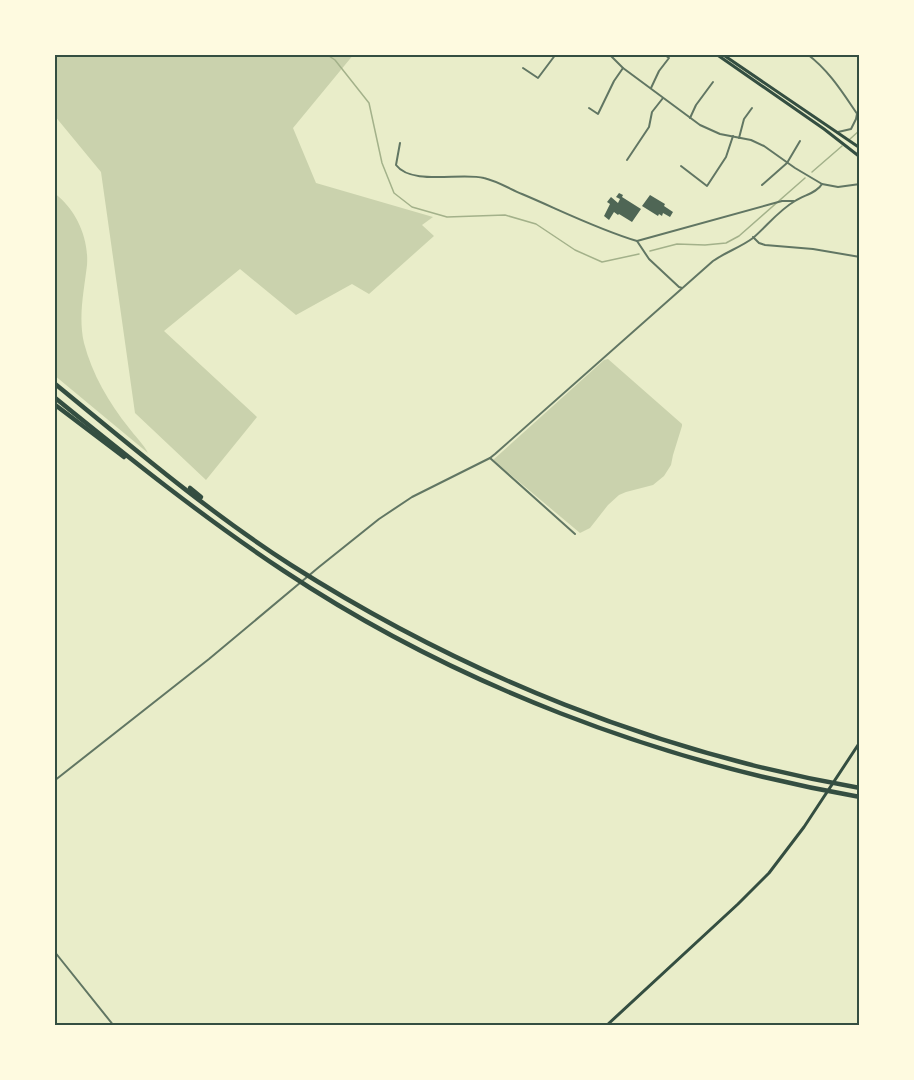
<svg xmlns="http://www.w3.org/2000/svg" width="914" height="1080" font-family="'PT Sans',sans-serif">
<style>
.green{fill:#cad2ad}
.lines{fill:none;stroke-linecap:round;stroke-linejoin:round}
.stream{stroke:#a3b18a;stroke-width:1.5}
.building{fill:#4f6655}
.minor{stroke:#617663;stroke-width:2}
.secondary{stroke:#344e41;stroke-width:3}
.motorway{stroke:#344e41;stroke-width:4.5}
.neatline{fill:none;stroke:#344e41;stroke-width:2}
</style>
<rect width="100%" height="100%" fill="#e9edc9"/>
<!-- green -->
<g class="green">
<polygon points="54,54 354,54 293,128 316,183 433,217 422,225 434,236 369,294 352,284 296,315 240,269 164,331 257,417 206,480 135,413 101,172 54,115"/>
<path d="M54,193C76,209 89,238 87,265C84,291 78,317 84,343C92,374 109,403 129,428C135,436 144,445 148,453L54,375V279C58,267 55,257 54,246C53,228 54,210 54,193Z"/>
<polygon points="608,359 682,424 682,426 673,455 671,465 664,476 653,485 626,492 619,495 608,505 590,528 580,533 493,460 604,360"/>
</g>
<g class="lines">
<!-- stream -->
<g class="stream">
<polyline points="326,54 335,60 369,103 382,163 394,193 412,207 447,217 505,215 536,224 575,250 602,262 639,254"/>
<polyline points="850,139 860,130"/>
<polyline points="812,172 842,146"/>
<polyline points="650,251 677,244 705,245 726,243 739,236 805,178"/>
</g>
</g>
<!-- building -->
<g class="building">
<polygon points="619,193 623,195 622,197 641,209 632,222 619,214 618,215 614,212 609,220 604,216 610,204 607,202 611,197 618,203 620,199 616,197"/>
<polygon points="650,195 665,204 664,206 673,212 670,217 663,213 662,216 659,214 658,216 642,206"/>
</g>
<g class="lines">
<!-- minor -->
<g class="minor">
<polyline points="609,54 623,68 700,125 720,134 751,140 764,146 795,168 822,184 838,187 860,184"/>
<path d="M807,54C830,71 844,95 860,118"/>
<polyline points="523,68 538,78 556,54"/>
<polyline points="651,88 659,71 669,58 665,55"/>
<polyline points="589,108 598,114 614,81 623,68"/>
<polyline points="690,118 696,105 713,82"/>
<polyline points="838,132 851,129 856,119 857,114"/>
<polyline points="739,138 744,119 752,108"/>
<path d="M400,143L396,165C412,186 461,172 484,178C497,181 510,189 522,194C560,210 597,229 637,241L649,259L679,287L682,288"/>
<polyline points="627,160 649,127 652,112 663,98"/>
<polyline points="681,166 707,186 726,157 733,136"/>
<polyline points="762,185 787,163 800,141"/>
<polyline points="753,237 759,243 765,245 813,249 860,257"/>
<polyline points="637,241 771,204 782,201 794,201"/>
<polyline points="490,458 575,534"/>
<path d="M54,781L209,659L319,567L379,519L412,497L490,458L495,454L713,261C726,252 741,247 753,238C767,226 779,210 795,201C804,195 817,193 822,184"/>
<polyline points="54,951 114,1026"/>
</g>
<!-- secondary -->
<g class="secondary">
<polyline points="716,54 824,129 860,157"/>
<polyline points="722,54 860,148"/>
<polyline points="606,1026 738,904 769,873 804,827 860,742"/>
</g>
<!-- motorway -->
<g class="motorway">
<path d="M54,383C131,446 207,511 291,565C464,675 658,753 860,788"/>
<path d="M54,397C129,458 204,518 284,571C454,684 659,762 860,797"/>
<polyline points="54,404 124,457"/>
<polyline points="190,488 201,497"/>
</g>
</g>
<!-- border -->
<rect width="914" height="1080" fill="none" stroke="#fefae0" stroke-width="111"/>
<rect x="56" y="56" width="802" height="968" class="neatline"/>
</svg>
